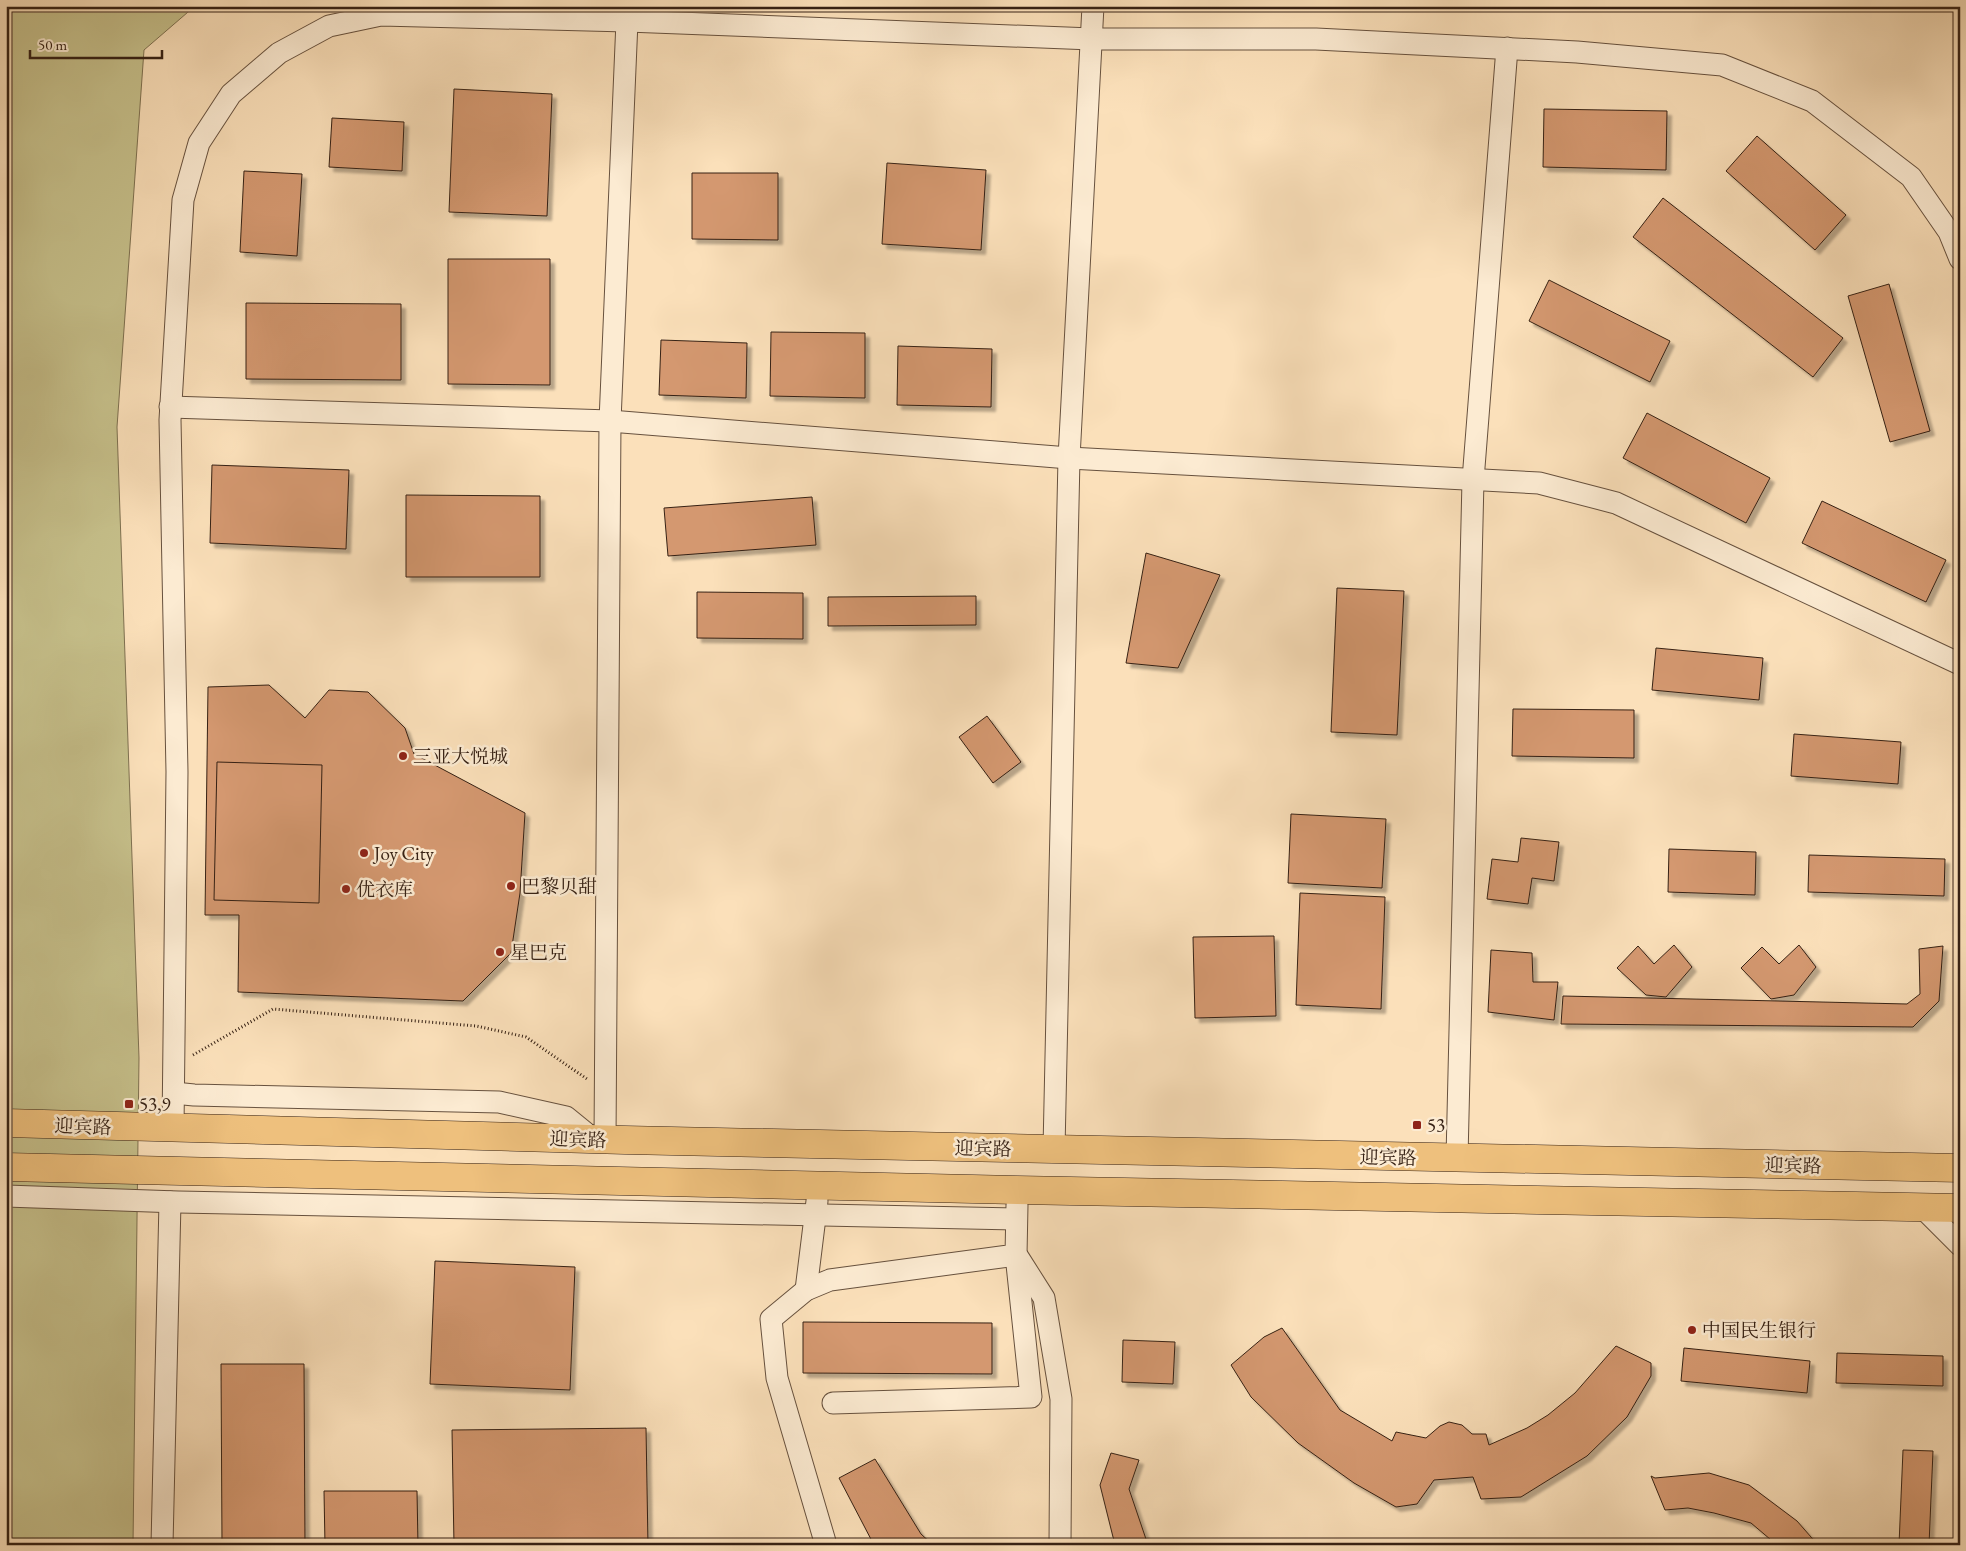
<svg xmlns="http://www.w3.org/2000/svg" width="1966" height="1551" font-family="'EB Garamond','Noto Serif SC',serif">
<style>
.green{fill:#c6c08b;stroke:#7e7050}
.building{fill:#d4986f;stroke:#362114;filter:url(#shadow)}
.lines{fill:none;stroke-linecap:round;stroke-linejoin:round}
.minor-casing{stroke:#67513e;stroke-width:23}
.highway-casing{stroke:#362114;stroke-width:29}
.path{stroke:#362114;stroke-width:3;stroke-dasharray:1 2.5;stroke-linecap:butt}
.minor{stroke:#fcebd2;stroke-width:21}
.highway{stroke:#eec07d;stroke-width:28}
.poi-dot{fill:#8f2418;stroke:#fcebd2;stroke-width:2}
.labels{text-anchor:middle;stroke-width:5;stroke-linejoin:round;paint-order:stroke}
.poi-label{font-size:19px;fill:#362114;stroke:#fcebd2;text-anchor:start}
.street-label{font-size:19px;fill:#362114;stroke:#fcebd2}
</style>
<defs>
<filter id="shadow"><feDropShadow dx="4.5" dy="4.5" stdDeviation="1" flood-color="#0004"/></filter>
</defs>
<rect width="100%" height="100%" fill="#fbe0ba"/>
<filter id="stains"><feTurbulence type="fractalNoise" baseFrequency=".004" numOctaves="4"/><feColorMatrix values="0 0 0 0 .2 0 0 0 0 .09 0 0 0 0 .02 0 0 0 .5 -.17"/></filter>
<radialGradient id="worn" r=".72"><stop offset=".6" stop-color="#630" stop-opacity="0"/><stop offset="1" stop-color="#630" stop-opacity=".3"/></radialGradient>
<!-- green -->
<polygon class="green" points="6,6 195,6 144,50 117,427 139,1058 133,1545 6,1545"/>
<!-- building -->
<g class="building">
<polygon points="454,89 552,94 547,216 449,212"/>
<polygon points="1544,109 1667,111 1666,170 1543,167"/>
<polygon points="332,118 404,122 402,171 329,167"/>
<polygon points="1757,136 1846,215 1815,250 1726,171"/>
<polygon points="887,163 986,170 981,250 882,244"/>
<polygon points="244,171 302,174 297,256 240,252"/>
<polygon points="692,173 778,173 778,240 692,239"/>
<polygon points="1663,198 1843,338 1813,377 1633,237"/>
<polygon points="448,259 550,259 550,385 448,384"/>
<polygon points="1549,280 1670,341 1650,382 1529,321"/>
<polygon points="1889,284 1930,431 1890,442 1848,296"/>
<polygon points="246,303 401,304 401,380 246,379"/>
<polygon points="771,332 865,333 865,398 770,396"/>
<polygon points="661,340 747,343 746,398 659,395"/>
<polygon points="898,346 992,349 991,407 897,405"/>
<polygon points="1647,413 1770,478 1746,523 1623,458"/>
<polygon points="212,465 349,470 346,549 210,543"/>
<polygon points="406,495 540,496 540,577 406,577"/>
<polygon points="812,497 816,545 668,556 664,508"/>
<polygon points="1822,501 1946,560 1926,602 1802,543"/>
<polygon points="1146,553 1220,575 1178,668 1126,663"/>
<polygon points="1337,588 1404,591 1397,735 1331,732"/>
<polygon points="697,592 803,593 803,639 697,638"/>
<polygon points="976,596 976,625 828,626 828,597"/>
<polygon points="1656,648 1763,658 1759,700 1652,690"/>
<polygon points="269,685 305,718 329,690 368,692 405,728 414,754 525,813 520,893 511,953 463,1001 238,992 239,915 205,915 208,687"/>
<polygon points="1513,709 1634,710 1634,758 1512,756"/>
<polygon points="987,716 1021,762 993,783 959,737"/>
<polygon points="1794,734 1901,742 1898,784 1791,776"/>
<polygon points="217,762 322,765 319,903 214,900"/>
<polygon points="1291,814 1386,819 1382,888 1288,883"/>
<polygon points="1521,838 1559,842 1554,881 1532,878 1528,904 1487,899 1492,859 1518,862"/>
<polygon points="1669,849 1756,852 1755,895 1668,892"/>
<polygon points="1809,855 1945,859 1944,896 1808,892"/>
<polygon points="1300,893 1385,897 1381,1009 1296,1005"/>
<polygon points="1274,936 1276,1016 1195,1018 1193,937"/>
<polygon points="1674,945 1692,967 1666,997 1646,995 1617,968 1638,946 1654,964"/>
<polygon points="1799,945 1816,967 1794,995 1771,999 1741,968 1762,947 1779,964"/>
<polygon points="1943,946 1939,1001 1913,1027 1561,1024 1563,996 1907,1004 1920,994 1919,949"/>
<polygon points="1491,950 1532,953 1533,982 1558,982 1554,1020 1488,1012"/>
<polygon points="435,1261 575,1267 570,1390 430,1384"/>
<polygon points="803,1322 992,1323 992,1374 803,1373"/>
<polygon points="1282,1328 1340,1410 1392,1441 1396,1432 1426,1438 1440,1426 1449,1422 1462,1425 1472,1434 1486,1434 1489,1445 1527,1428 1548,1415 1575,1393 1616,1346 1651,1363 1651,1376 1627,1417 1587,1456 1521,1497 1481,1499 1473,1477 1434,1480 1417,1504 1396,1507 1354,1483 1298,1443 1251,1397 1231,1365 1264,1337"/>
<polygon points="1123,1340 1175,1342 1173,1384 1122,1382"/>
<polygon points="1684,1348 1810,1361 1807,1393 1681,1381"/>
<polygon points="1837,1353 1943,1356 1943,1386 1836,1383"/>
<polygon points="221,1364 304,1364 305,1545 222,1545"/>
<polygon points="646,1428 648,1545 454,1545 452,1430"/>
<polygon points="1903,1450 1933,1451 1929,1545 1899,1545"/>
<polygon points="1111,1453 1139,1460 1129,1489 1148,1545 1116,1545 1113,1537 1100,1485"/>
<polygon points="875,1459 921,1534 933,1545 874,1545 839,1478"/>
<polygon points="1709,1473 1749,1485 1797,1521 1818,1545 1777,1545 1751,1523 1714,1513 1688,1508 1665,1510 1651,1476 1655,1478"/>
<polygon points="324,1491 417,1491 418,1545 325,1545"/>
</g>
<g class="lines">
<defs>
<g id="minor">
<polyline points="170,407 610,421 1069,458 1539,483 1616,503 1960,664"/>
<polyline points="174,1093 194,1095 499,1102 566,1117 593,1139"/>
<polyline points="173,1129 177,772 170,420 183,200 199,143 231,94 279,53 329,26 381,15 627,21 1092,39 1316,39 1577,52 1722,65 1812,101 1911,177 1949,232 1960,259"/>
<polyline points="605,1139 610,421 627,21"/>
<polyline points="1054,1149 1069,458 1093,6"/>
<polyline points="1457,1158 1473,480 1507,48"/>
<polyline points="6,1196 178,1202 1016,1219"/>
<polyline points="1922,1207 1960,1245"/>
<polyline points="1018,1257 1044,1298 1061,1399 1060,1545"/>
<polyline points="806,1290 817,1201"/>
<polyline points="833,1403 1031,1397 1016,1255"/>
<polyline points="162,1545 170,1202"/>
<polyline points="826,1545 777,1378 771,1319 806,1290 830,1280 1016,1255 1017,1205"/>
</g>
<g id="highway">
<polyline points="6,1123 625,1140 1960,1168"/>
<polyline points="6,1167 1017,1190 1960,1208"/>
</g>
</defs>
<!-- minor casing -->
<use href="#minor" class="minor-casing"/>
<!-- highway casing -->
<use href="#highway" class="highway-casing"/>
<!-- path -->
<polyline class="path" points="193,1055 273,1009 476,1026 526,1037 587,1079"/>
<!-- minor -->
<use href="#minor" class="minor"/>
<!-- highway -->
<use href="#highway" class="highway"/>
</g>
<!-- markers -->
<g class="poi-dot">
<circle cx="403" cy="756" r="5"/>
<circle cx="364" cy="853" r="5"/>
<circle cx="511" cy="886" r="5"/>
<circle cx="346" cy="889" r="5"/>
<circle cx="500" cy="952" r="5"/>
<rect x="124" y="1099" width="10" height="10" rx="2.5"/>
<rect x="1412" y="1120" width="10" height="10" rx="2.5"/>
<circle cx="1692" cy="1330" r="5"/>
</g>
<g class="labels">
<!-- poi labels -->
<g class="poi-label">
<text x="413" y="763">三亚大悦城</text>
<text x="374" y="860">Joy City</text>
<text x="521" y="893">巴黎贝甜</text>
<text x="356" y="896">优衣库</text>
<text x="510" y="959">星巴克</text>
<text x="139" y="1111">53,9</text>
<text x="1427" y="1132">53</text>
<text x="1702" y="1337">中国民生银行</text>
</g>
<!-- street labels -->
<g class="street-label">
<text transform="translate(83 1126) rotate(2)" y="7">迎宾路</text>
<text transform="translate(578 1139) rotate(2)" y="7">迎宾路</text>
<text transform="translate(983 1148) rotate(1)" y="7">迎宾路</text>
<text transform="translate(1388 1157) rotate(1)" y="7">迎宾路</text>
<text transform="translate(1793 1165) rotate(1)" y="7">迎宾路</text>
</g>
</g>
<!-- margin -->
<rect width="1966" height="1551" fill="none" stroke="#fbe0ba" stroke-width="25"/>
<rect x="8" y="8" width="1951" height="1536" fill="none" stroke="#362114" stroke-width="2.5"/>
<rect x="12" y="12" width="1941" height="1526" fill="none" stroke="#362114"/>
<!-- scale -->
<path d="M30 50v8h132v-8" fill="none" stroke="#362114" stroke-width="2.5"/>
<text x="38" y="50" font-size="15" fill="#362114" stroke="#fcebd2" stroke-width="4" paint-order="stroke">50 m</text>
<rect width="100%" height="100%" filter="url(#stains)"/>
<rect width="100%" height="100%" fill="url(#worn)"/>
</svg>
